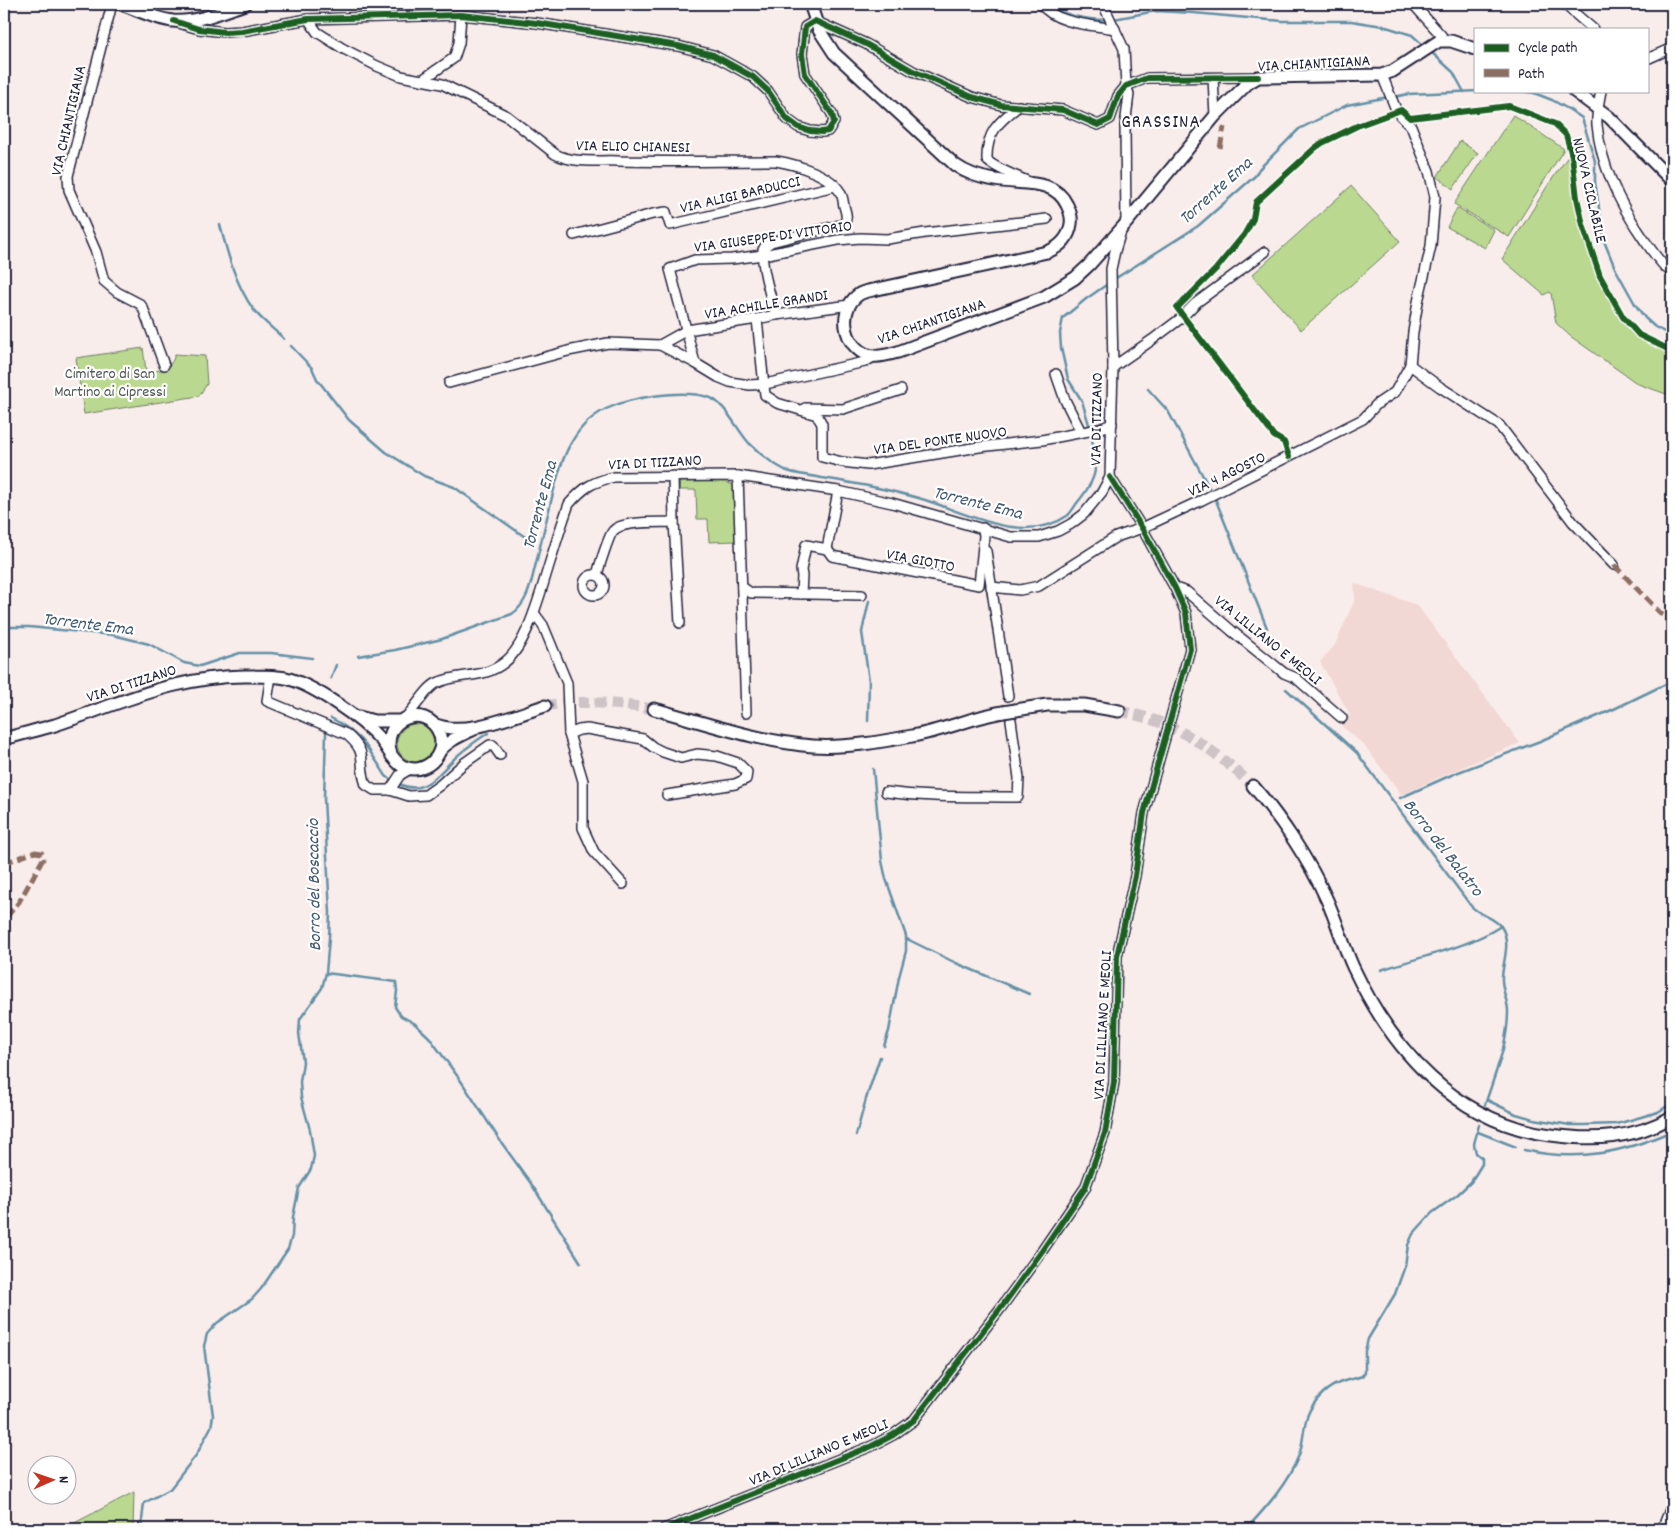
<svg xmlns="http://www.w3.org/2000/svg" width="1676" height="1533" font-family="Dekko,sans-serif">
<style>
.built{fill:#f2d8d4}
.green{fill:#bad890;stroke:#6e7d66}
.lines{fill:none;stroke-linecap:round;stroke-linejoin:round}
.stream{stroke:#6390a6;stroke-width:2.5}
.major-tunnel{stroke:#cec4c8;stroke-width:11;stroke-dasharray:11 5.5;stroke-linecap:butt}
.minor-casing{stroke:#22223b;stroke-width:12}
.major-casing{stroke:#22223b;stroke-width:15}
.minor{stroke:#fff;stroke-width:9}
.major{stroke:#fff;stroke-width:11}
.major-bridge-casing{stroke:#22223b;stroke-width:15;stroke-linecap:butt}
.major-bridge{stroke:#fff;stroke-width:11}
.quiet{stroke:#8d6e63;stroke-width:5;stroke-dasharray:10 5;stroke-linecap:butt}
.cycleway-casing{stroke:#fff;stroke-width:9}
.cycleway{stroke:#1b5e20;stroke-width:6}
.labels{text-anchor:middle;stroke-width:4.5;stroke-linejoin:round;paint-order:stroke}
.street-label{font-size:16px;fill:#22223b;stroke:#fff}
.park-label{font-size:16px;fill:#505954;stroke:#fff}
.water-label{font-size:18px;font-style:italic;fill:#425971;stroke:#fff}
.quarter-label{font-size:19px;letter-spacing:1px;fill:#22223b;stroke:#fff}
</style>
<rect width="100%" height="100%" fill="#f9edeb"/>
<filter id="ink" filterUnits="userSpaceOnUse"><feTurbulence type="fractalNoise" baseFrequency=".02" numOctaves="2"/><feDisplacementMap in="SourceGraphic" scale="10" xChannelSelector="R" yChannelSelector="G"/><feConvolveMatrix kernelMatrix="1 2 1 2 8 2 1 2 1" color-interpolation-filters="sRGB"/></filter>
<g filter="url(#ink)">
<!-- built -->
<polygon class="built" points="1354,583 1417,605 1520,743 1449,773 1402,795 1363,744 1340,725 1350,715 1320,662 1335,645 1355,599"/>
<!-- green -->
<g class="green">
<polygon points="1513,115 1564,149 1509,237 1454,204"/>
<polygon points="1460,141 1478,153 1453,189 1437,177"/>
<path d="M1569,155C1575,207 1588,258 1613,304C1618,314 1624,325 1632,332C1644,342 1659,348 1672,355V396L1638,384L1570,336L1556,323L1551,293L1549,292L1544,295L1502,259L1548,185Z"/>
<polygon points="1351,186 1400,241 1301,330 1252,275"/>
<polygon points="1457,208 1494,230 1485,248 1447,227"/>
<path d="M143,348L146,371C161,371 171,370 175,354L205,356L207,384L199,396L84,414L76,358Z"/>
<polygon points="684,478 728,479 729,484 734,484 736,541 709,542 708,519 697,519 696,490 679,490 680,481"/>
<circle cx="416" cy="743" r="19"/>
<polygon points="134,1492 133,1529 63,1529"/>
</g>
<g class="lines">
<!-- stream -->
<g class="stream">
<path d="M1052,9C1070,15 1090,22 1108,19"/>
<polyline points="1114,19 1156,11 1194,13 1282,21 1351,21 1383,26 1412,35 1424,46"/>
<polyline points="1430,51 1453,72 1464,92"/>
<polyline points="1520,91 1534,93 1552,100 1570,110 1582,118 1595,161 1595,182 1604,241 1615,268 1635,304 1645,318 1655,327 1672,336"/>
<polyline points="1394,97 1408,94 1479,91"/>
<path d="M220,225C228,255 235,283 253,309C261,320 274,329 284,339"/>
<polyline points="1113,280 1198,226 1255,176 1259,169 1299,129 1347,105 1388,97"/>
<polyline points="291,346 312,368 317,379 349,420 386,452 424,476 454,487 528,539"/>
<polyline points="1148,389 1168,411 1211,491"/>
<polyline points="1090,428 1082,401 1068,379 1061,348 1060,333 1063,318 1086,299 1109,283"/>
<polyline points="1215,498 1267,628"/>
<polyline points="4,627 29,627 113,635 149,644 184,663 200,666 240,653 271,653 312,658"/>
<path d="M358,656L395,650L442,639L512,614C527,604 531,584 535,567C540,548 544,529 549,510C558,472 567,428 606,409C632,397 681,389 708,397C725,402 737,430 749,443C760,454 771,463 785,470C796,475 810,475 822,478C846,482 871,486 895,492C907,495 920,498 931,502C972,516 1026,544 1067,516C1071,513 1074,507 1077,503C1100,475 1097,467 1091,434"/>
<polyline points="331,678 336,665"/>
<path d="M1286,689L1357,753L1471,906C1480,916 1494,916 1502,928C1511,943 1503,961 1502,977C1501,989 1508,1000 1508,1011C1508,1045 1495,1073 1485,1105"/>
<path d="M331,718C361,734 368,748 386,776L390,779"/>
<polyline points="868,721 869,681 862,632 869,601"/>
<polyline points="873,769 882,861 886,879 906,936 906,951 899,977 889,1031 884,1046"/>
<path d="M399,784C424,796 437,775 454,759C464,749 476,741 488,733"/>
<polyline points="1400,798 1456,773 1540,741 1614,709 1672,681"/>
<polyline points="907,939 956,963 1029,994"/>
<path d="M1381,970C1421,956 1465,949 1501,926"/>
<polyline points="326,973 396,982 397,991 395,1007 401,1016 414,1023 429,1037 461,1081 501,1142 532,1185 581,1263"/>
<polyline points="1487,1100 1516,1114 1534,1119 1570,1125 1584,1125 1617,1124 1658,1112 1672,1103"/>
<polyline points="1478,1132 1516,1147"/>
<polyline points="856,1135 866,1099 880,1057"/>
<path d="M1524,1150C1578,1162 1622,1153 1672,1131"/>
<polyline points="141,1529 144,1503 170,1489 197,1454 204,1440 211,1427 213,1416 204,1346 207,1334 217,1323 252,1299 261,1289 288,1249 292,1236 293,1217 299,1188 311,1169 314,1156 310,1130 301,1097 300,1082 303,1062 299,1033 300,1019 322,988 326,973 329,938 330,913 324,798 326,733"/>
<path d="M1246,1529C1266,1508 1288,1483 1299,1455C1303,1444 1303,1432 1306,1421C1309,1406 1323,1390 1337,1384C1345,1380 1354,1379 1362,1376L1365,1372V1351L1368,1339L1395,1294L1405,1266L1408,1245L1413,1234L1432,1213L1457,1195L1471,1182L1482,1164V1158L1476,1153L1474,1144L1479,1125"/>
</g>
<!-- major-tunnel -->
<g class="major-tunnel">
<path d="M545,706C582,699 618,704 654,709"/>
<path d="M1119,711C1177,722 1211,747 1253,786"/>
</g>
<defs>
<g id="minor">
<polyline points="112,4 68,176 69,190 96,252 104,281 117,292 140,304 143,308 164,365"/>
<path d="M1041,4C1055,24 1093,25 1115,29"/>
<polyline points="1103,4 1124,49 1126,86 1129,94 1125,126 1126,223"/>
<polyline points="1413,4 1441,35 1444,40"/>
<polyline points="1564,4 1593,29"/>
<path d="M308,19L317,32L342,48L377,66L401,76L442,84L507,116L555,154C574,164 598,160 619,161C671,162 724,161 776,161C795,164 833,175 841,194C843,197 843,202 844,206C846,213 848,218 844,224L771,242C768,244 764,246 763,250C760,262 772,302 776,315"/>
<polyline points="179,23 199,29 225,32 242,31 308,19 461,15 537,23 678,46 713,55 753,77 768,91 787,119 798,127 810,131 822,132 828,131 834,122 832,114 805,74 802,54 805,27 815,21 866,44 913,71 972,97 1001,105 1063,110 1098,125 1110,119 1118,96 1126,86 1147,78 1258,77"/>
<polyline points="1647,59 1672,48"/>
<polyline points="1213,78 1215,116"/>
<polyline points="422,80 454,58 459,43 461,15"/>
<path d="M1601,91C1599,102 1596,114 1597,125C1601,167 1622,208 1645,241C1654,253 1660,264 1672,273"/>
<path d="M1019,106C998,122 986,133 987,160C992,167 1019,177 1029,182"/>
<polyline points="574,235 653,214 666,212 670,225 835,186"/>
<polyline points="757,319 765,395 777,403 817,415 822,424 822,457 842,462 868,465 979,447 1042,440 1099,429 1112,424"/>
<polyline points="660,345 695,363"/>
<polyline points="875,356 865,362 765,384 750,385 730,382 718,377 695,363 670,269 695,260 732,259 763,255 838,240 860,238 887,239 925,233 1047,219"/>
<polyline points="1410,365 1440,387 1499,425 1573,522 1614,565"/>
<polyline points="1113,367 1152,340 1180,319 1196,303 1265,252"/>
<polyline points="1056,374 1065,400 1081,432"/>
<polyline points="449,383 568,351 608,343 660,345 687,330 757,319 776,315 850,305"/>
<polyline points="805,408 843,409 901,390"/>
<polyline points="738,476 746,713"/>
<polyline points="674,522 680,623"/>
<polyline points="827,549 838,491"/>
<polyline points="986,551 1008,696"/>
<circle cx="594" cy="585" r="10"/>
<path d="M597,575C599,567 609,535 613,531C622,520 660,523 674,522L673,476"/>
<polyline points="742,587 751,593 862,595"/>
<polyline points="991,587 1020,590 1039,586 1116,537 1142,528 1202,500 1363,419 1377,404 1395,392 1410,365 1413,332 1418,302 1431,246 1435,197 1429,171 1411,126 1397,112 1382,75"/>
<polyline points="1175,588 1187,592 1232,631 1284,673 1296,678 1342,718"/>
<polyline points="801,594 802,576 801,570 806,545 827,549 832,556 979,585 984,536 983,528"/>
<polyline points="534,613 543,625 567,683 569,734 583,781 583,828 594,852 623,884"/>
<path d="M271,676L267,701L346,734C370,754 357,759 366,785L374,790H390L409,796L426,795L440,785L463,764L490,745H493L500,755"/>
<path d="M404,719C415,709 426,688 437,683C460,672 483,680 505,662C528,644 541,590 550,562C556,543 562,523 569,504C584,487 592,482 614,477L738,476L838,491L892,503L1011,537H1039L1058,531L1071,524L1084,514L1102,492L1110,477L1113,367L1111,269L1115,251L1121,231"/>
<polyline points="569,734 579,730 587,729 643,739 653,747 663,752 681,758 697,754 717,756 738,763 747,772 746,779 735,784 667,795"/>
<polyline points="390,790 400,775 410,769"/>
<path d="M886,792C930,798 974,796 1018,797L1019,778L1011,720"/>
<polyline points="664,1529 872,1446 893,1435 914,1420 1000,1309 1042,1251 1085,1188 1105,1133 1114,1082 1117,956 1135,876 1144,813 1190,649 1186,613 1175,588 1142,528 1110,477"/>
<polyline points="1662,1529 1672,1505"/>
</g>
<g id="major">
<path d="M121,4C138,10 155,19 173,21C197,23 223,11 245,4"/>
<path d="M810,4L819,30L834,53L955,165C966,173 981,178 995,180C1020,185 1054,177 1067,205C1070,211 1072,218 1071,224C1069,238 1060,247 1047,252L873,290C868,291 862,292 858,295C835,312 846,354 874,356C882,357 890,354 898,352L1044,297L1075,278L1089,265L1122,228L1215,116L1248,83L1258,77L1382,75L1393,71L1439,41H1451L1475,49"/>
<polyline points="1574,91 1609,117 1672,181"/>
<path d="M654,709C706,723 760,742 813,746C846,748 880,742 912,736C943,731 972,717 1003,712"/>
<polyline points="1016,710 1047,705 1084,705 1119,711"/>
<polyline points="359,717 374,721 399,721"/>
<path d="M432,723C462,739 515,715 545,706"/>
<path d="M4,739C21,734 38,730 55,725C121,703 181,674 252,676C264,676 275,676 286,678C314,685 362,719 381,740C388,748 392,760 402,766C424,777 448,755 439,733C426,701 379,719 391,754"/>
<path d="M439,752C447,741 462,735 474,729"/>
<path d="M1253,786C1281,818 1310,862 1327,900C1337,922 1343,945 1353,967C1392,1050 1456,1123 1551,1135C1595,1141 1633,1139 1672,1117"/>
</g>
</defs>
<!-- minor casing -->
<use href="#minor" class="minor-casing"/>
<!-- major casing -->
<use href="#major" class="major-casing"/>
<!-- minor -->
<use href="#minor" class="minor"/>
<!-- major -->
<use href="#major" class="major"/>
<defs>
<polyline id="major-bridge" points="1003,712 1016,710"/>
</defs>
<!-- major-bridge casing -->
<use href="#major-bridge" class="major-bridge-casing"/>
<!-- major-bridge -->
<use href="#major-bridge" class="major-bridge"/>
<!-- quiet -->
<g class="quiet">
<polyline points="1220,148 1224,127"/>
<polyline points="1614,565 1672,625"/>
<polyline points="4,863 35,852 42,853 43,859 19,902 4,920"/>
</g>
<defs>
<g id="cycleway">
<polyline points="174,21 199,29 225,32 242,31 308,19 461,15 537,23 678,46 713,55 753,77 768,91 787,119 798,127 810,131 822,132 828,131 834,122 832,114 805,74 802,54 805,27 815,21 866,44 913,71 972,97 1001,105 1063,110 1098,125 1110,119 1118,96 1126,86 1147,78 1258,77"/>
<polyline points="1289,457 1284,442 1274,436 1177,308 1216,269 1244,235 1253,219 1256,202 1315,148 1322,143 1357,126 1401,110 1410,118 1509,106 1555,124 1566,135 1572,156 1577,198 1583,225 1600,276 1623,317 1639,335 1672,351"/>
<polyline points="664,1529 872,1446 893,1435 914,1420 1000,1309 1042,1251 1085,1188 1105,1133 1114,1082 1117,956 1135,876 1144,813 1190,649 1186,613 1175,588 1142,528 1110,477"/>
</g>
</defs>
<!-- cycleway casing -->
<use href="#cycleway" class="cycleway-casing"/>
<!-- cycleway -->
<use href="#cycleway" class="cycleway"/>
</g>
</g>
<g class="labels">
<!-- street labels -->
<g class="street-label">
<text transform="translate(1314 62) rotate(-3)" y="6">VIA CHIANTIGIANA</text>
<text transform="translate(67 120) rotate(-77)" y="6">VIA CHIANTIGIANA</text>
<text transform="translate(633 145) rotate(1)" y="6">VIA ELIO CHIANESI</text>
<text transform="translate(1591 190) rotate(77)" y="6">NUOVA CICLABILE</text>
<text transform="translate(740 193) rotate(-13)" y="6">VIA ALIGI BARDUCCI</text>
<text transform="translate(773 235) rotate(-8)" y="6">VIA GIUSEPPE DI VITTORIO</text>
<text transform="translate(766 303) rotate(-9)" y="6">VIA ACHILLE GRANDI</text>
<text transform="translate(931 320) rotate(-19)" y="6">VIA CHIANTIGIANA</text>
<text transform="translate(1095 419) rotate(-89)" y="6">VIA DI TIZZANO</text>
<text transform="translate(940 439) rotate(-8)" y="6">VIA DEL PONTE NUOVO</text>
<text transform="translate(655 461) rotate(-3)" y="6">VIA DI TIZZANO</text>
<text transform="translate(1226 473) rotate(-26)" y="6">VIA 4 AGOSTO</text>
<text transform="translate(921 559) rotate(11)" y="6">VIA GIOTTO</text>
<text transform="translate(1269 639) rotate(39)" y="6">VIA LILLIANO E MEOLI</text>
<text transform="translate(131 682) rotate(-18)" y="6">VIA DI TIZZANO</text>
<text transform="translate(1101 1025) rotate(-87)" y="6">VIA DI LILLIANO E MEOLI</text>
<text transform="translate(818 1451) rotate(-23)" y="6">VIA DI LILLIANO E MEOLI</text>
</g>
<!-- park labels -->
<g class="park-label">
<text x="110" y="378">Cimitero di San<tspan x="110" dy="18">Martino ai Cipressi</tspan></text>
</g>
<!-- water labels -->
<g class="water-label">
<text transform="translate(1215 190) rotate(-42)" y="6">Torrente Ema</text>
<text transform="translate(978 502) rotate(14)" y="6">Torrente Ema</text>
<text transform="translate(539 505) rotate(-75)" y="6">Torrente Ema</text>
<text transform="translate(88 623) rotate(7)" y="6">Torrente Ema</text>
<text transform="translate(1444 847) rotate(52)" y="6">Borro del Balatro</text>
<text transform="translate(313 885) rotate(-91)" y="6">Borro del Boscaccio</text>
</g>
<!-- quarter labels -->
<g class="quarter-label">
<text x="1161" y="127">GRASSINA</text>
</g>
</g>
<!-- margin -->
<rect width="1676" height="1533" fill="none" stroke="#fff" stroke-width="20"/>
<rect x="10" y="10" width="1656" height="1513" fill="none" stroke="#22223b" stroke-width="2" filter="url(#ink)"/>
<!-- legend -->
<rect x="1474" y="28" width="175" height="65" fill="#ffffff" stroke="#a7a7b1"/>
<rect x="1484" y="44" width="25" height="8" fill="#1b5e20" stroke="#a7a7b1"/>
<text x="1518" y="52" font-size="15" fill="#22223b">Cycle path</text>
<rect x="1484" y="69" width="25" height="8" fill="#8d6e63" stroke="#a7a7b1"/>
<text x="1518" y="78" font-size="15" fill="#22223b">Path</text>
<!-- north arrow -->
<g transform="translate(52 1480) rotate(88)"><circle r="24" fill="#ffffff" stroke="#a7a7b1"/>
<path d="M0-4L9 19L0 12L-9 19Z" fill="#c8321e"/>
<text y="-8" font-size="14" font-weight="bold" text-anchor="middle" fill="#22223b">N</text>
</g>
</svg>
